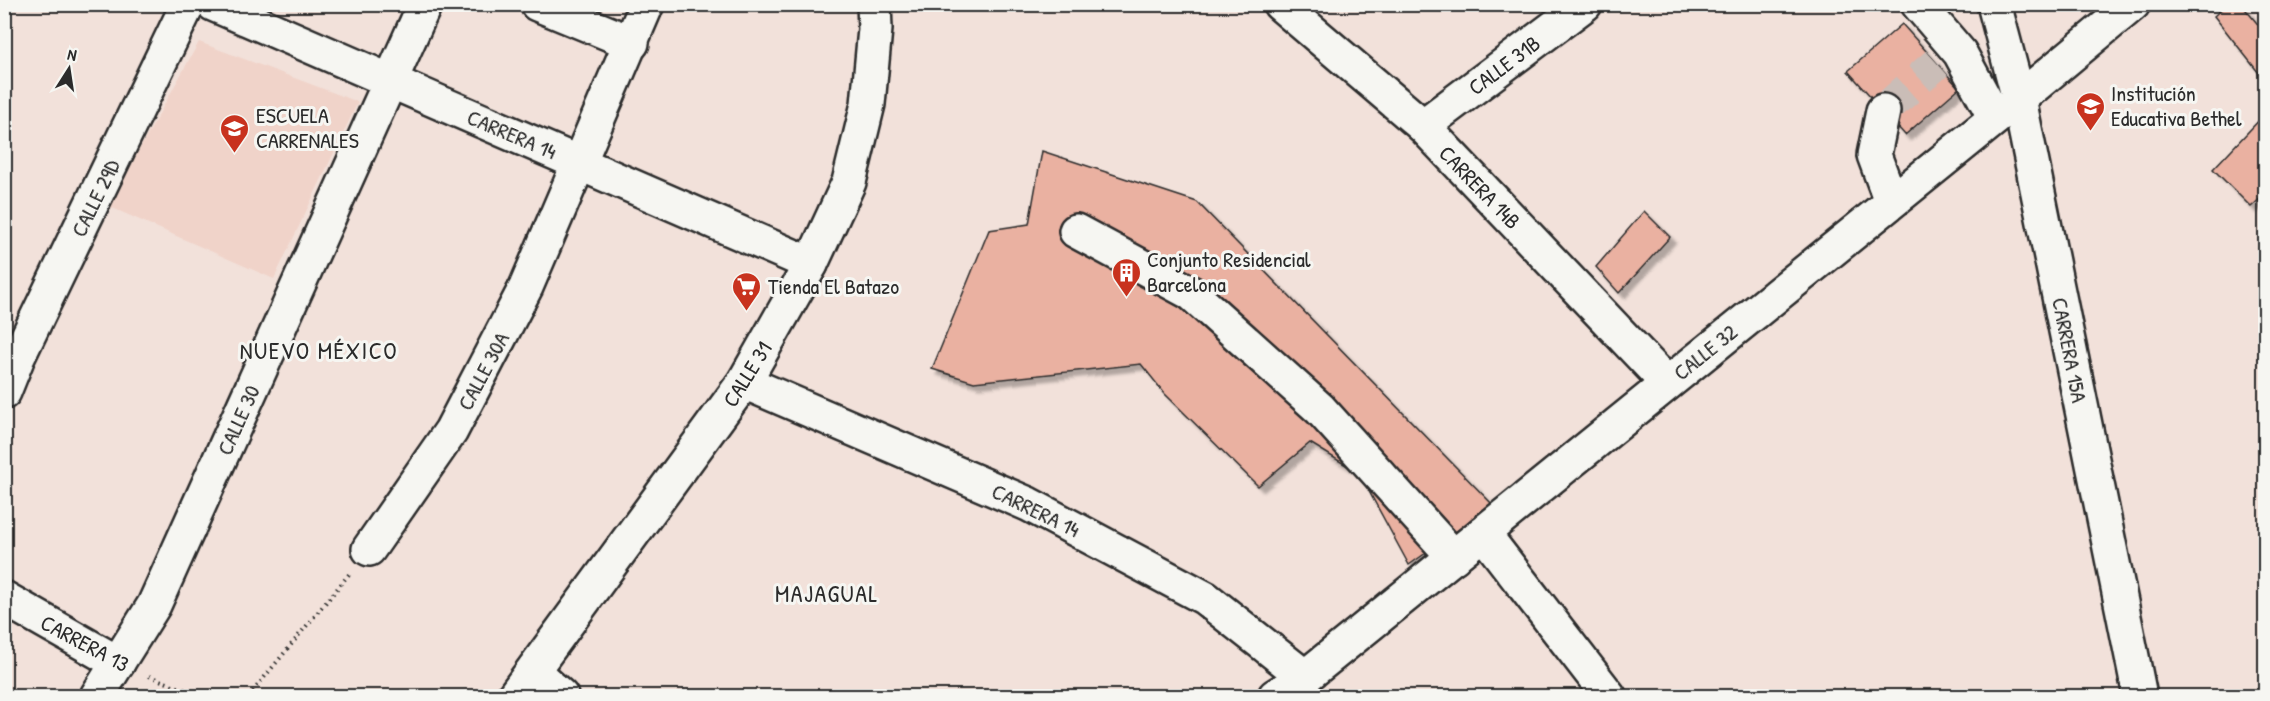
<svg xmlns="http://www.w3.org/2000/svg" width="2270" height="701" font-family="'Patrick Hand',sans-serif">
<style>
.built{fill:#f0d3c9}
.building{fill:#eab1a1;stroke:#2b2b2b;stroke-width:1.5;filter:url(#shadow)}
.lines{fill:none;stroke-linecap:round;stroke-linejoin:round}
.minor-tunnel{stroke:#cabdb7;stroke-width:33;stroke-dasharray:33 16;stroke-linecap:butt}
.minor-casing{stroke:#2b2b2b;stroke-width:38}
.major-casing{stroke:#2b2b2b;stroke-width:38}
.path{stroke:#2b2b2b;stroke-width:4;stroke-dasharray:1.5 4.5;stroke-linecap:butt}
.minor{stroke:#f6f6f2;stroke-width:33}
.major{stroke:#f6f6f2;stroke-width:33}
.labels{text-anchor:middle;stroke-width:6;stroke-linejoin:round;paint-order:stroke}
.street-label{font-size:22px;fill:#2b2b2b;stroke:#f6f6f2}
.poi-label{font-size:22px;fill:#2b2b2b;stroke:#f6f6f2;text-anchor:start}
.neighbourhood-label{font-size:24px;letter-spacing:1.5px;fill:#2b2b2b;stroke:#f6f6f2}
</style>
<defs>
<filter id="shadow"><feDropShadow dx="5.5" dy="5.5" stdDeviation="1.5" flood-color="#0004"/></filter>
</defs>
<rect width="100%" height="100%" fill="#f2e1da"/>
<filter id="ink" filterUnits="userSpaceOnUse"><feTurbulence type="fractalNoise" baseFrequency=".0167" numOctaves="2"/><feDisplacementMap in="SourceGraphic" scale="12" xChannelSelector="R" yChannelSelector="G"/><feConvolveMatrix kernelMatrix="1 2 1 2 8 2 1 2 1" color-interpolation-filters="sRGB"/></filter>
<g filter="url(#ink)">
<!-- built -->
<polygon class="built" points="199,42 358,102 274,279 108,206"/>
<!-- building -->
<g class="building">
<polygon points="2227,4 2241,4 2266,34 2266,82 2214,16"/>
<polygon points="1902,24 1959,88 1905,135 1848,71"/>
<polygon points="2266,113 2266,193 2251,207 2213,169"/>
<polygon points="1042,151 1197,202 1493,505 1409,565 1359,473 1310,443 1258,486 1165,394 1141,364 974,382 932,369 989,230 1029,224"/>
<polygon points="1644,211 1670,237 1619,293 1596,267"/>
</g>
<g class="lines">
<!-- minor-tunnel -->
<polyline class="minor-tunnel" points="1883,111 1937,63"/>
<defs>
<g id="minor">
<polyline points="213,4 811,264"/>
<polyline points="537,4 632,43"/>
<polyline points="1280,4 1423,126 1667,383"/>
<polyline points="1918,4 1960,53 1995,118"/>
<polyline points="1994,4 2019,99 2140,696"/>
<polyline points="1883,111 1874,155 1891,201"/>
<polyline points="1423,126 1585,4"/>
<polyline points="1076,231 1191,293 1320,409 1454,557"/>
<polyline points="744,382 1028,504 1205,598 1305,677"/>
<polyline points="4,392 18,357 188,4"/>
<polyline points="1483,533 1609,696"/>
<polyline points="369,549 451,431 526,287 647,4"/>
<polyline points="4,598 118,663"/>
<polyline points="534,672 561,696"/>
<polyline points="97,696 154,605 425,4"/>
<polyline points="514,696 744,382 811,264 849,182 868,104 875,29 874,4"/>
</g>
<polyline id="major" points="1275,696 1305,677 2019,99 2133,4"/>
</defs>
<!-- minor casing -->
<use href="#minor" class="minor-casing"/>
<!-- major casing -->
<use href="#major" class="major-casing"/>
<!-- path -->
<g class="path">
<polyline points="149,676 202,696"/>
<polyline points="249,696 350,573"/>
</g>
<!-- minor -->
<use href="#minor" class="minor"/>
<!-- major -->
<use href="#major" class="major"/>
</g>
</g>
<!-- icons -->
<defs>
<symbol id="school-pin" viewBox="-11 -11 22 30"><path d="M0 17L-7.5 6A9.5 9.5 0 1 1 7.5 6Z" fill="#c8321e" stroke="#f6f6f2"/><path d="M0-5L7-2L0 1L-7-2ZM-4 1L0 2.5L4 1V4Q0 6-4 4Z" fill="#fff"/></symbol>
<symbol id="building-pin" viewBox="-11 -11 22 30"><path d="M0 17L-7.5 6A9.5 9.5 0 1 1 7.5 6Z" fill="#c8321e" stroke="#f6f6f2"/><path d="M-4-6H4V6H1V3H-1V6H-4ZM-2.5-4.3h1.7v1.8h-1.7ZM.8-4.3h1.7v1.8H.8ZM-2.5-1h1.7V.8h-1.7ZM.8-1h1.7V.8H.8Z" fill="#fff"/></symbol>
<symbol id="supermarket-pin" viewBox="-11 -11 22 30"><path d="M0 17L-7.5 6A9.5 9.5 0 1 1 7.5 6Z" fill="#c8321e" stroke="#f6f6f2"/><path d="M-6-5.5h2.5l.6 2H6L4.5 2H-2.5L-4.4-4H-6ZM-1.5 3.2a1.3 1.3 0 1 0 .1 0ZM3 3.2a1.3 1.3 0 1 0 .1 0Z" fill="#fff"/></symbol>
</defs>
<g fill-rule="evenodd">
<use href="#school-pin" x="2074" y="90" width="33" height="45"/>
<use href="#school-pin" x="218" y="112" width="33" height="45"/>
<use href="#building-pin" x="1110" y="256" width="33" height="45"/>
<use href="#supermarket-pin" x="730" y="270" width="33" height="45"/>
</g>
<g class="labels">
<!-- street labels -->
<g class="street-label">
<text transform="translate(1504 65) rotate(-37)" y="8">CALLE 31B</text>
<text transform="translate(512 134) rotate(23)" y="8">CARRERA 14</text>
<text transform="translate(1480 187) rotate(46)" y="8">CARRERA 14B</text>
<text transform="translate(95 198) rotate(-64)" y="8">CALLE 29D</text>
<text transform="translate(2070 350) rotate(79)" y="8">CARRERA 15A</text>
<text transform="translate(1705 352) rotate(-39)" y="8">CALLE 32</text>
<text transform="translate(483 371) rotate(-62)" y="8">CALLE 30A</text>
<text transform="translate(747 374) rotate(-58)" y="8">CALLE 31</text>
<text transform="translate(238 420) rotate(-66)" y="8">CALLE 30</text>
<text transform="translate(1036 510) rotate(26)" y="8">CARRERA 14</text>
<text transform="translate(85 643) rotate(28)" y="8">CARRERA 13</text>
</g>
<!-- poi labels -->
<g class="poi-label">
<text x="2111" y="101">Institución<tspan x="2111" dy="25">Educativa Bethel</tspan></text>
<text x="256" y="123">ESCUELA<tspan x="256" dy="25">CARRENALES</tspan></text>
<text x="1147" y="267">Conjunto Residencial<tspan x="1147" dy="25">Barcelona</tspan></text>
<text x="768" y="294">Tienda El Batazo</text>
</g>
<!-- neighbourhood labels -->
<g class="neighbourhood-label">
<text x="319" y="359">NUEVO MÉXICO</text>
<text x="827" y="602">MAJAGUAL</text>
</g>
</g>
<!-- margin -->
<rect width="2270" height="701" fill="none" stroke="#f6f6f2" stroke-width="24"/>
<rect x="12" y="12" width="2246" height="677" fill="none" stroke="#2b2b2b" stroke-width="2" filter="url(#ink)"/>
<!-- north arrow -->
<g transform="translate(69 69) rotate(12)" stroke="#f6f6f2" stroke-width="4.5" paint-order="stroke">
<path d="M0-4.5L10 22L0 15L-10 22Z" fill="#2b2b2b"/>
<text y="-9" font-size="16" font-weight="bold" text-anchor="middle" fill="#2b2b2b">N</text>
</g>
</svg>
